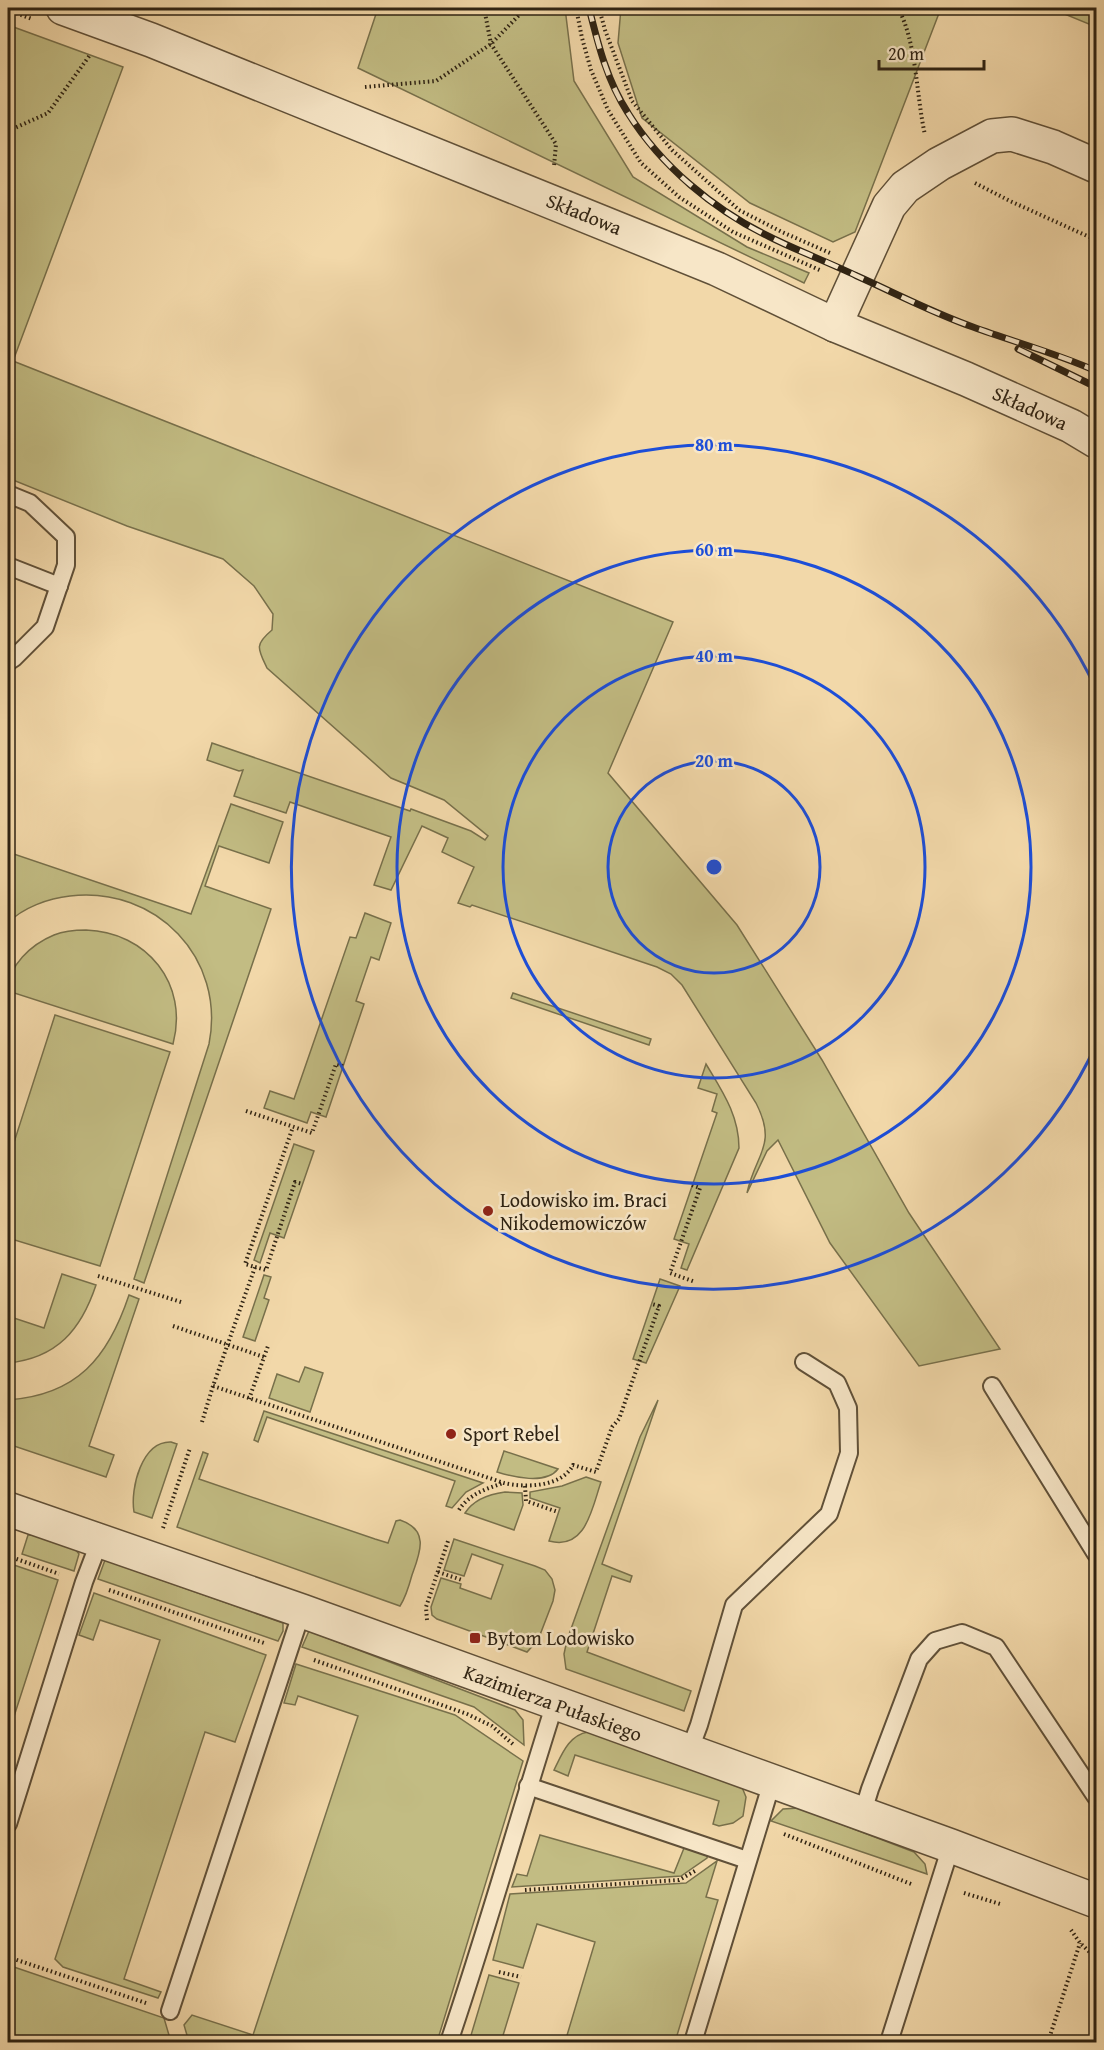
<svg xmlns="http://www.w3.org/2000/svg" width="1104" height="2050" font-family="'Gentium Book Plus',serif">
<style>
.green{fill:#c2bc83;stroke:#78704b;stroke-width:1.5}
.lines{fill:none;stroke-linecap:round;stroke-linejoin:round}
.lane-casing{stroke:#605038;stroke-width:20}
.street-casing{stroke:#605038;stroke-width:36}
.path{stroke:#2f2313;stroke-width:4;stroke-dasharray:1.5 3;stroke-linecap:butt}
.lane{stroke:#f7e6c7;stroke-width:16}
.street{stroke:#f7e6c7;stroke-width:33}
.rail-casing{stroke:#2f2313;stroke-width:7}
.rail{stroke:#f7e6c7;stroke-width:4.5;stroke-dasharray:14;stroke-linecap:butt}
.ring{fill:none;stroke:#1d4ed8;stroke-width:3}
.poi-dot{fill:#8f2418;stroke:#f7e6c7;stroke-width:2}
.labels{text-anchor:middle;stroke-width:5;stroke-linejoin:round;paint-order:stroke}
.street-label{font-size:20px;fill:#2f2313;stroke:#f7e6c7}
.poi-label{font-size:20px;fill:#2f2313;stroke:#f7e6c7;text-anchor:start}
.centre{fill:#1d4ed8;stroke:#f7e6c7;stroke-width:3}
.ring-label{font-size:18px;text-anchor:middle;font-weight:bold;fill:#1d4ed8;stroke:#f7e6c7;stroke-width:5;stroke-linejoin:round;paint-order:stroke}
</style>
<rect width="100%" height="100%" fill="#f2d8a9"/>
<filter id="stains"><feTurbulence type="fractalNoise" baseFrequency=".00333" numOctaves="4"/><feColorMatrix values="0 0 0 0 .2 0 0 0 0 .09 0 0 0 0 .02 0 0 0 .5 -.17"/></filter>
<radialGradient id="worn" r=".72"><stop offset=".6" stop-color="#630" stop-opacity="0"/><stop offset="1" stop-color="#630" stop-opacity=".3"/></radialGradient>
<!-- green -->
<g class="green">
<polygon points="378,8 565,8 574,81 633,177 747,247 809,273 804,283 358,68"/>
<polygon points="621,8 941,8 855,232 833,242 750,203 642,118 618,43"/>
<polygon points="1050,8 1096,8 1096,27"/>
<path d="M8,25L123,67L13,361L673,622L608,773L737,925L822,1060L909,1213L1000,1349L919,1366L830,1243L778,1140L767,1151L747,1193C755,1154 778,1146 756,1103L682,985L671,974L657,967L472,905L470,907L458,903L474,867L442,852L448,838L422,826L391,890L374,885L391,837L290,802L286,813L234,796L243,770L239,771L207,760L212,743L410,811L411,809L471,831L485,840L488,836L444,800L391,778L267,668C258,649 254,645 272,630L273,614L254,586L223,559L127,526L8,478Z"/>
<path d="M231,804L283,822L269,863L219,846L205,886L271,909L144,1283L134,1279L209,1044C226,958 156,886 70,896C49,898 22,908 8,923V852L191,914Z"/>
<polygon points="365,913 391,923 379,960 371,957 356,1001 364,1004 326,1117 311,1112 307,1123 264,1108 270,1091 294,1099 350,937 356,938"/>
<path d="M86,930C147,932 189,984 173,1044L8,991C7,966 32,944 54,935C64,931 76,930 86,930Z"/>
<polygon points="513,993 651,1039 649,1045 511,998"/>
<polygon points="55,1015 170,1052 100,1266 8,1238 8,1161"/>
<path d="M706,1064C722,1091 739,1115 739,1148L687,1270L681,1268L689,1244L674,1239L717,1113L712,1111L717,1094L698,1088Z"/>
<polygon points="294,1144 314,1151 284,1238 270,1233 260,1263 254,1260"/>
<path d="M62,1274L96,1285C81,1330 57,1358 8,1363V1316L44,1328Z"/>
<polygon points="264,1275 271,1277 264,1298 269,1300 255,1341 243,1337"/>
<polygon points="660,1279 680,1286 646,1363 633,1359"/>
<path d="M129,1295L139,1299L89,1446L114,1455L106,1477L8,1444V1400C77,1395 108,1358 129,1295Z"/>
<polygon points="305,1367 323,1373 310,1412 269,1398 277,1374 299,1382"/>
<polygon points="658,1400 602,1564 632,1576 630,1582 612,1576 587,1652 691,1691 684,1711 566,1669 564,1654 567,1640 640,1437"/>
<polygon points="264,1411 483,1483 466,1492 452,1508 446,1506 455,1481 267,1417 258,1442 254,1440"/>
<path d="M171,1442L177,1444L152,1518L134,1512C130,1488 142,1441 171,1442Z"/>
<path d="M504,1451L558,1469C546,1485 513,1477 497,1472Z"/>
<path d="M203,1452L208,1454L199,1479L375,1539L388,1543L396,1521L400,1520C430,1530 420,1553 412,1575C409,1586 406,1597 400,1606L177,1527Z"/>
<path d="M586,1477L601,1482C592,1508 586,1551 549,1541L560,1508L530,1498V1492L562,1486Z"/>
<path d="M505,1492L522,1493L523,1505L514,1530L465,1513C474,1499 490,1494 505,1492Z"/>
<polygon points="28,1535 37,1535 75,1549 79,1554 74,1571 22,1554"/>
<polygon points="454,1539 535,1566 545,1570 552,1579 555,1590 553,1601 538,1640 527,1652 437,1619 432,1615 431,1607 441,1578 461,1584 460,1588 491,1599 503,1565 472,1554 464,1576 444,1570"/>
<polygon points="105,1560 283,1623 283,1631 278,1641 98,1579"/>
<polygon points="8,1563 58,1580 8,1735"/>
<polygon points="94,1593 266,1655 235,1742 205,1732 124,1979 161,1992 158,1998 63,1967 55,1959 160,1640 100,1620 93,1640 79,1635"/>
<polygon points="309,1631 515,1710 523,1720 524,1745 474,1707 302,1647"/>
<polygon points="296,1664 455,1715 523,1761 437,2042 189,2042 184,2025 192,2015 253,2035 358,1716 298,1696 295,1705 284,1703"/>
<path d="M588,1732L739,1780L746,1797L743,1816L733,1823L719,1826L713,1824L719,1801L575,1755L568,1776L554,1770C562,1754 569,1735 588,1732Z"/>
<polygon points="799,1808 914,1852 925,1864 927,1874 771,1821 783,1809"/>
<polygon points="540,1835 674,1873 684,1848 708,1852 707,1858 681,1876 512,1887 517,1874 527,1876"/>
<polygon points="717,1861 706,1897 718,1900 675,2042 565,2042 595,1942 537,1924 523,1968 493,1960 510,1894 686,1883"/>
<polygon points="8,1965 164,2018 171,2042 8,2042"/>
<polygon points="489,1975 519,1983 501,2042 469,2042"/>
</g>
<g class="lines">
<defs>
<g id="lane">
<polyline points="8,494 30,503 66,537 66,565 45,627 14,658 8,662"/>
<polyline points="8,566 59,586"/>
<polyline points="992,1386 1096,1554"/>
<polyline points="689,1752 699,1725 734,1605 829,1514 849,1453 848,1408 837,1383 804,1362"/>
<polyline points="528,1786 747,1860"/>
<polyline points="862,1815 870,1789 919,1659 935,1641 962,1633 996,1647 1096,1797"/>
<polyline points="8,1824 84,1582 100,1540"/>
<polyline points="170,2011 302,1611"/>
<path d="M449,2042C487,1930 519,1816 555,1703"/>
<polyline points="693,2042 772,1782"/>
<polyline points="889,2042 951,1846"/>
</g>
<g id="street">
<polyline points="63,8 151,40 717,269 835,325 966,379 1071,426 1096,441"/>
<polyline points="835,325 889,206 905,187 939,164 992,136 1012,134 1053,147 1096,166"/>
<polyline points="8,1509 302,1611 951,1846 1096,1901"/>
</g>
</defs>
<!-- lane casing -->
<use href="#lane" class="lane-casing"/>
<!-- street casing -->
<use href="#street" class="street-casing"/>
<!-- path -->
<g class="path">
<polyline points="484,8 491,44 556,144 554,166"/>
<polyline points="576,8 582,38 591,70 608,110 641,163 679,197 733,232 822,271"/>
<polyline points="599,8 605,30 632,101 672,150 739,210 782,232 830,253"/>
<path d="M898,8C917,43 916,95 925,135"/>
<polyline points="8,10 32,19"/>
<polyline points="365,87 436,81 491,44 526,8"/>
<polyline points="8,131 48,113 90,55"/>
<polyline points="975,183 1010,201 1096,240"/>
<polyline points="246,1111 312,1133 336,1064 343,1066"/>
<polyline points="692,1185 700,1188 670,1273 695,1282"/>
<polyline points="255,1267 266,1270 295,1182 303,1184"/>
<polyline points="98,1276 181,1302"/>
<polyline points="173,1326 264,1357"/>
<path d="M213,1386L504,1483C525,1488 562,1487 573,1465L596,1472L612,1427L619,1419L659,1306L652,1304"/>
<polyline points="249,1399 268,1346"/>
<polyline points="202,1422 213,1386 255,1267 245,1264 293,1127"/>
<polyline points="525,1486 526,1501 558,1512"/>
<path d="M459,1510C469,1494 486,1489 503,1483"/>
<polyline points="163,1528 190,1448"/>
<polyline points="8,1556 59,1574"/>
<polyline points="438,1572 462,1580"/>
<polyline points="109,1590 264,1643"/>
<polyline points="427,1620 426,1607 448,1541"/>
<polyline points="314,1660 467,1714 492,1726 515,1746"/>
<polyline points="784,1834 911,1884"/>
<polyline points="525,1890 679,1880 695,1871"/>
<polyline points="964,1893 1000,1904"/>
<polyline points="1071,1930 1080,1943 1096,1958"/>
<polyline points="8,1957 146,2003"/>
<polyline points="499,1972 521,1977"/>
<polyline points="1048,2042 1080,1943"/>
</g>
<!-- lane -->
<use href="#lane" class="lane"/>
<!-- street -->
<use href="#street" class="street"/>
<defs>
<g id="rail">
<path d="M589,8C598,44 607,81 628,113C661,166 714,210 770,237C798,251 828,262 857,276C895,293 933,313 973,327C1014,342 1056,353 1096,371"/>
<polyline points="1018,349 1096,387"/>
</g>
</defs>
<!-- rail casing -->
<use href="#rail" class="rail-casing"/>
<!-- rail -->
<use href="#rail" class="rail"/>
</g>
<!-- distance rings -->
<g class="ring">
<circle cx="714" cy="867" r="106"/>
<circle cx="714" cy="867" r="211"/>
<circle cx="714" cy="867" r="317"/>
<path d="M1096 1045A422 422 0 1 1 1096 689"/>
</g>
<!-- markers -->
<g class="poi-dot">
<circle cx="488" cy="1211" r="6"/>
<circle cx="451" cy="1434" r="6"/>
<rect x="469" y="1632" width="12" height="12" rx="3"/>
</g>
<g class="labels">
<!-- street labels -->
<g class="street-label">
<text transform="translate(584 214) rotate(22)" y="7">Składowa</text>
<text transform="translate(1030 408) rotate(24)" y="7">Składowa</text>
<text transform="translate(553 1703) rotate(20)" y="7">Kazimierza Pułaskiego</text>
</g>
<!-- poi labels -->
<g class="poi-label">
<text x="500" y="1207">Lodowisko im. Braci<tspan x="500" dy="23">Nikodemowiczów</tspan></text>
<text x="463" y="1441">Sport Rebel</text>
<text x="487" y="1645">Bytom Lodowisko</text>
</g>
</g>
<circle cx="714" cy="867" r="9" class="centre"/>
<g class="ring-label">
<text x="714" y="451">80 m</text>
<text x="714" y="556">60 m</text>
<text x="714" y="662">40 m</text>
<text x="714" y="767">20 m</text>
</g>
<!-- margin -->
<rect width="1104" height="2050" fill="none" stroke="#f2d8a9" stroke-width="30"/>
<rect x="9" y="9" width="1086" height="2032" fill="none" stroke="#2f2313" stroke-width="3"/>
<rect x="15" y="15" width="1074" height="2020" fill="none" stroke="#2f2313" stroke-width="1.5"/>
<!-- scale -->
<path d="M879 60v9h105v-9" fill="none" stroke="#2f2313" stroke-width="3"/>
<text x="888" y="60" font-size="18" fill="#2f2313" stroke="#f7e6c7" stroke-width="4.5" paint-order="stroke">20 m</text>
<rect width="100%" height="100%" filter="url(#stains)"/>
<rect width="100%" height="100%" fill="url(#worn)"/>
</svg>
